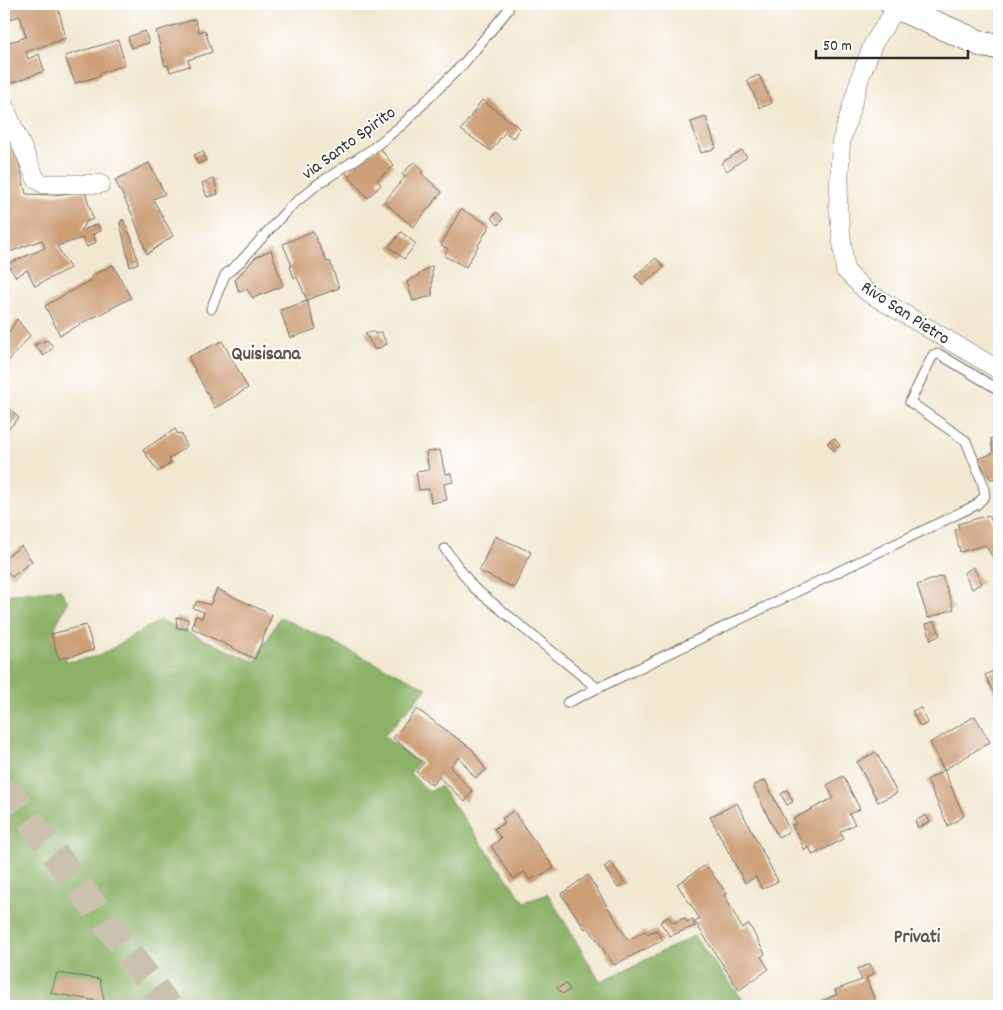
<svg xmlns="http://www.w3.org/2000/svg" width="1003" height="1010" font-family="Dekko,sans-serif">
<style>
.forest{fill:#8cb267;stroke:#5c6e49}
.building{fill:#cc9f77}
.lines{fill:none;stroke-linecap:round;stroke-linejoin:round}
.trunk-tunnel{stroke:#cac2af;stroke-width:28;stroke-dasharray:28 14;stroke-linecap:butt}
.service-casing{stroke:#716d65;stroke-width:11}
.minor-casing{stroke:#716d65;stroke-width:19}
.secondary-casing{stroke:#716d65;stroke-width:27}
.service{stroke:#fff;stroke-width:9}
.minor{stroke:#fff;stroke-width:18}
.secondary{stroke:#fff;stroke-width:25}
.labels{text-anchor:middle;stroke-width:4;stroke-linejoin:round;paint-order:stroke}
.street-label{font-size:18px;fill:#2b2b2b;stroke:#fff}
.neighbourhood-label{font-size:19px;font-weight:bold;fill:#635446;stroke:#fff}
</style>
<rect width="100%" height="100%" fill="#fff"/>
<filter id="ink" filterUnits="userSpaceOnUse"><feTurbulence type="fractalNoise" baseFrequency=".02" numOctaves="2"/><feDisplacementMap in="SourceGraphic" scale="10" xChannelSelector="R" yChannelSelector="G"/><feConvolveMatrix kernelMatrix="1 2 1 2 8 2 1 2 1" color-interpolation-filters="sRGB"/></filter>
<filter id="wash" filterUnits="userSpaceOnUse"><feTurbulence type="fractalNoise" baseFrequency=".0096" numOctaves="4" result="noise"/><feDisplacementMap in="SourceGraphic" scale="20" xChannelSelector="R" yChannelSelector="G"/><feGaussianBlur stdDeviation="1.12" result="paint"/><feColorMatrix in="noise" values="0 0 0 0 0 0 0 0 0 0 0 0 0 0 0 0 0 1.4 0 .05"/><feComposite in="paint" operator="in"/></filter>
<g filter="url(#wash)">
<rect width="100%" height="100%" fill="#f2e8d0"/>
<!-- forest -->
<polygon class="forest" points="60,589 68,602 55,627 67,662 99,656 160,620 255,662 280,617 427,688 384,736 418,763 410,773 429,792 440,786 524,902 548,894 600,982 694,936 748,1006 4,1006 4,595"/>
<g id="blocks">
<!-- building -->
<g class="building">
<polygon points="4,4 57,4 66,38 26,52 28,59 39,54 44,71 4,86 4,39 6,43 26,37 20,16 4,21"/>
<polygon points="195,19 199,32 205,30 212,52 188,60 190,66 170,72 168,65 165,66 156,31"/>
<polygon points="145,31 149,43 131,48 128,37"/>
<polygon points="118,40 125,64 99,74 100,76 75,83 65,56"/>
<polygon points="759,75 772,103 760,108 747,80"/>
<polygon points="482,100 520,128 513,138 505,132 491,151 461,130"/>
<polygon points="4,117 13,138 26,194 54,195 85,191 93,219 86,222 80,231 98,224 101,231 93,234 96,242 87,247 82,238 57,246 70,268 35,286 27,270 16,277 7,264 45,248 42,240 4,254"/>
<polygon points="706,117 716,148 701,153 691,122"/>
<polygon points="379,147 394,166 377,180 381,185 368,198 345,172"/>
<polygon points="742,150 747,157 727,171 721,163"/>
<polygon points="203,151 206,160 198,164 194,155"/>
<polygon points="414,162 423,170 421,173 442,192 413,227 384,202 405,177 402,174"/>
<polygon points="149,163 165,194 153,199 173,236 147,254 133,216 115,180"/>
<polygon points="214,179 218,194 207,197 202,183"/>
<polygon points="461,209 490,225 466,267 444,256 448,249 441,245"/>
<polygon points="497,212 503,219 498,225 491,218"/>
<polygon points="123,219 132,239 138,263 130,267 120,223"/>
<polygon points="313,231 327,262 330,261 339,288 307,300 297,277 294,278 290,266 292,266 283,244"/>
<polygon points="401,232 416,244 404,259 389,247"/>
<polygon points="271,250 283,286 253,298 247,289 239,292 235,280 256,257"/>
<polygon points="656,258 664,267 643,285 635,276"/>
<polygon points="113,265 131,298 60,335 45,306 92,279 91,276"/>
<polygon points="432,266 432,296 413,301 407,282"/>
<polygon points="307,301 316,329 290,338 280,310"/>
<polygon points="17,319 30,336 4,366 4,340"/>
<polygon points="373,331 375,334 381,332 387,344 375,350 365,333"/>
<polygon points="47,340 54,347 44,356 34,345"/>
<polygon points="222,341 248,388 215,408 188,357"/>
<polygon points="4,403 19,418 4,433"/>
<polygon points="175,429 178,434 181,433 187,446 169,459 171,463 158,472 143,450"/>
<polygon points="999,437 999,478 990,479 978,459 993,453 991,438"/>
<polygon points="834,438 840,445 834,451 827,443"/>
<polygon points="440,450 445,474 451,473 453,482 444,484 447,500 431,503 429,489 419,490 416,472 429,470 426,452"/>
<polygon points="989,515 999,540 999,567 985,545 960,552 955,530 959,529 958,524"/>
<polygon points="495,536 531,552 514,588 479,571"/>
<polygon points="21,546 32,561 12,577 4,567 4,559"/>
<polygon points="973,567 982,583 972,589 964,573"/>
<polygon points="942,576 954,609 928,618 917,585"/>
<polygon points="217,589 272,615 255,659 192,628 195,616 202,618 204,612 193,608 197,601 210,605"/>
<polygon points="176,617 188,619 187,629 177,628"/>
<polygon points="935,621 940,635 931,640 926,624"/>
<polygon points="86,625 94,650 59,659 51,634"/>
<polygon points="999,668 999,704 985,675"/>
<polygon points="921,708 928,723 920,727 912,711"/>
<polygon points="417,709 472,749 486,770 475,778 459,757 450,767 472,791 465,802 439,777 432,785 416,772 424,763 393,738"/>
<polygon points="975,716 990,742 944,770 930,743"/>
<polygon points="876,752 897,793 878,802 857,762"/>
<polygon points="944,770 964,816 948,826 927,780"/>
<polygon points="843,776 860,809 849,814 855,824 840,832 844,839 813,855 809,847 805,850 792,825 796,824 793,819 833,798 827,785"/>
<polygon points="765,780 790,831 778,837 753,786"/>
<polygon points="787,790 793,802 787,805 781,794"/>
<polygon points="737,803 778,881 762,889 756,877 745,883 710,817"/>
<polygon points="513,811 554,868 530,880 524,872 514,879 491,846 501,838 494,829 505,822 502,819"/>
<polygon points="926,815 930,822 918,828 915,821"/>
<polygon points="611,862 625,883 618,888 604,867"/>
<polygon points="706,865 727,894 724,895 742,928 749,924 765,954 761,957 769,969 739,990 695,922 700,919 677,884"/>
<polygon points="588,875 628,940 645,931 647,934 656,930 663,940 614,965 588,927 585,929 561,894"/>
<polygon points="668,917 673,923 684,918 687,922 692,919 695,926 670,936 660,922"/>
<polygon points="870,964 874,974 866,978 877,1006 820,1006 819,1003 837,994 835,990 862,980 857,969"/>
<polygon points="57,973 100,979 104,1002 51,993"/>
<polygon points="566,984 570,990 562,994 557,988"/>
</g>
</g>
</g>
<g filter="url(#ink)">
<use href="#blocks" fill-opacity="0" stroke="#716d65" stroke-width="1"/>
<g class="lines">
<!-- trunk-tunnel -->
<polyline class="trunk-tunnel" points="4,786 168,1006"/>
<defs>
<g id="service">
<polyline points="211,309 225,275 241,261 290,207 318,184 372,149 403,124 465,62 508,10 509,4"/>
<polyline points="445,549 473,587 597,688"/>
<polyline points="567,703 976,505 985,496 983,484 966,441 910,402 933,355 939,354 999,390"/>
</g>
<g id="minor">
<polyline points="897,7 873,44 861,75 841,142 838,205 845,270 867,292 999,370"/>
<polyline points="4,105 36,179 43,184 101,184"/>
</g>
<polyline id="secondary" points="893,4 897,7 984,45 999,46"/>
</defs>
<!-- service casing -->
<use href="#service" class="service-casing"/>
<!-- minor casing -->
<use href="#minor" class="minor-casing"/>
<!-- secondary casing -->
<use href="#secondary" class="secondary-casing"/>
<!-- service -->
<use href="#service" class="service"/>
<!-- minor -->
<use href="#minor" class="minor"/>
<!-- secondary -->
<use href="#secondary" class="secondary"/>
</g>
</g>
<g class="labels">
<!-- street labels -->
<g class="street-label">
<text transform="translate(348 142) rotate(-36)" y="6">via Santo Spirito</text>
<text transform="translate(906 312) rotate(33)" y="6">Rivo San Pietro</text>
</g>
<!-- neighbourhood labels -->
<g class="neighbourhood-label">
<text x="266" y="359">Quisisana</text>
<text x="917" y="942">Privati</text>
</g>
</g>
<!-- margin -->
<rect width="1003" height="1010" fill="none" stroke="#fff" stroke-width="20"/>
<!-- scale -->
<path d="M816 50v8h152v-8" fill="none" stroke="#2b2b2b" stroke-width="2.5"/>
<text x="823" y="50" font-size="15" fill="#2b2b2b" stroke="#ffffff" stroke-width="4" paint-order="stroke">50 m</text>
</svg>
